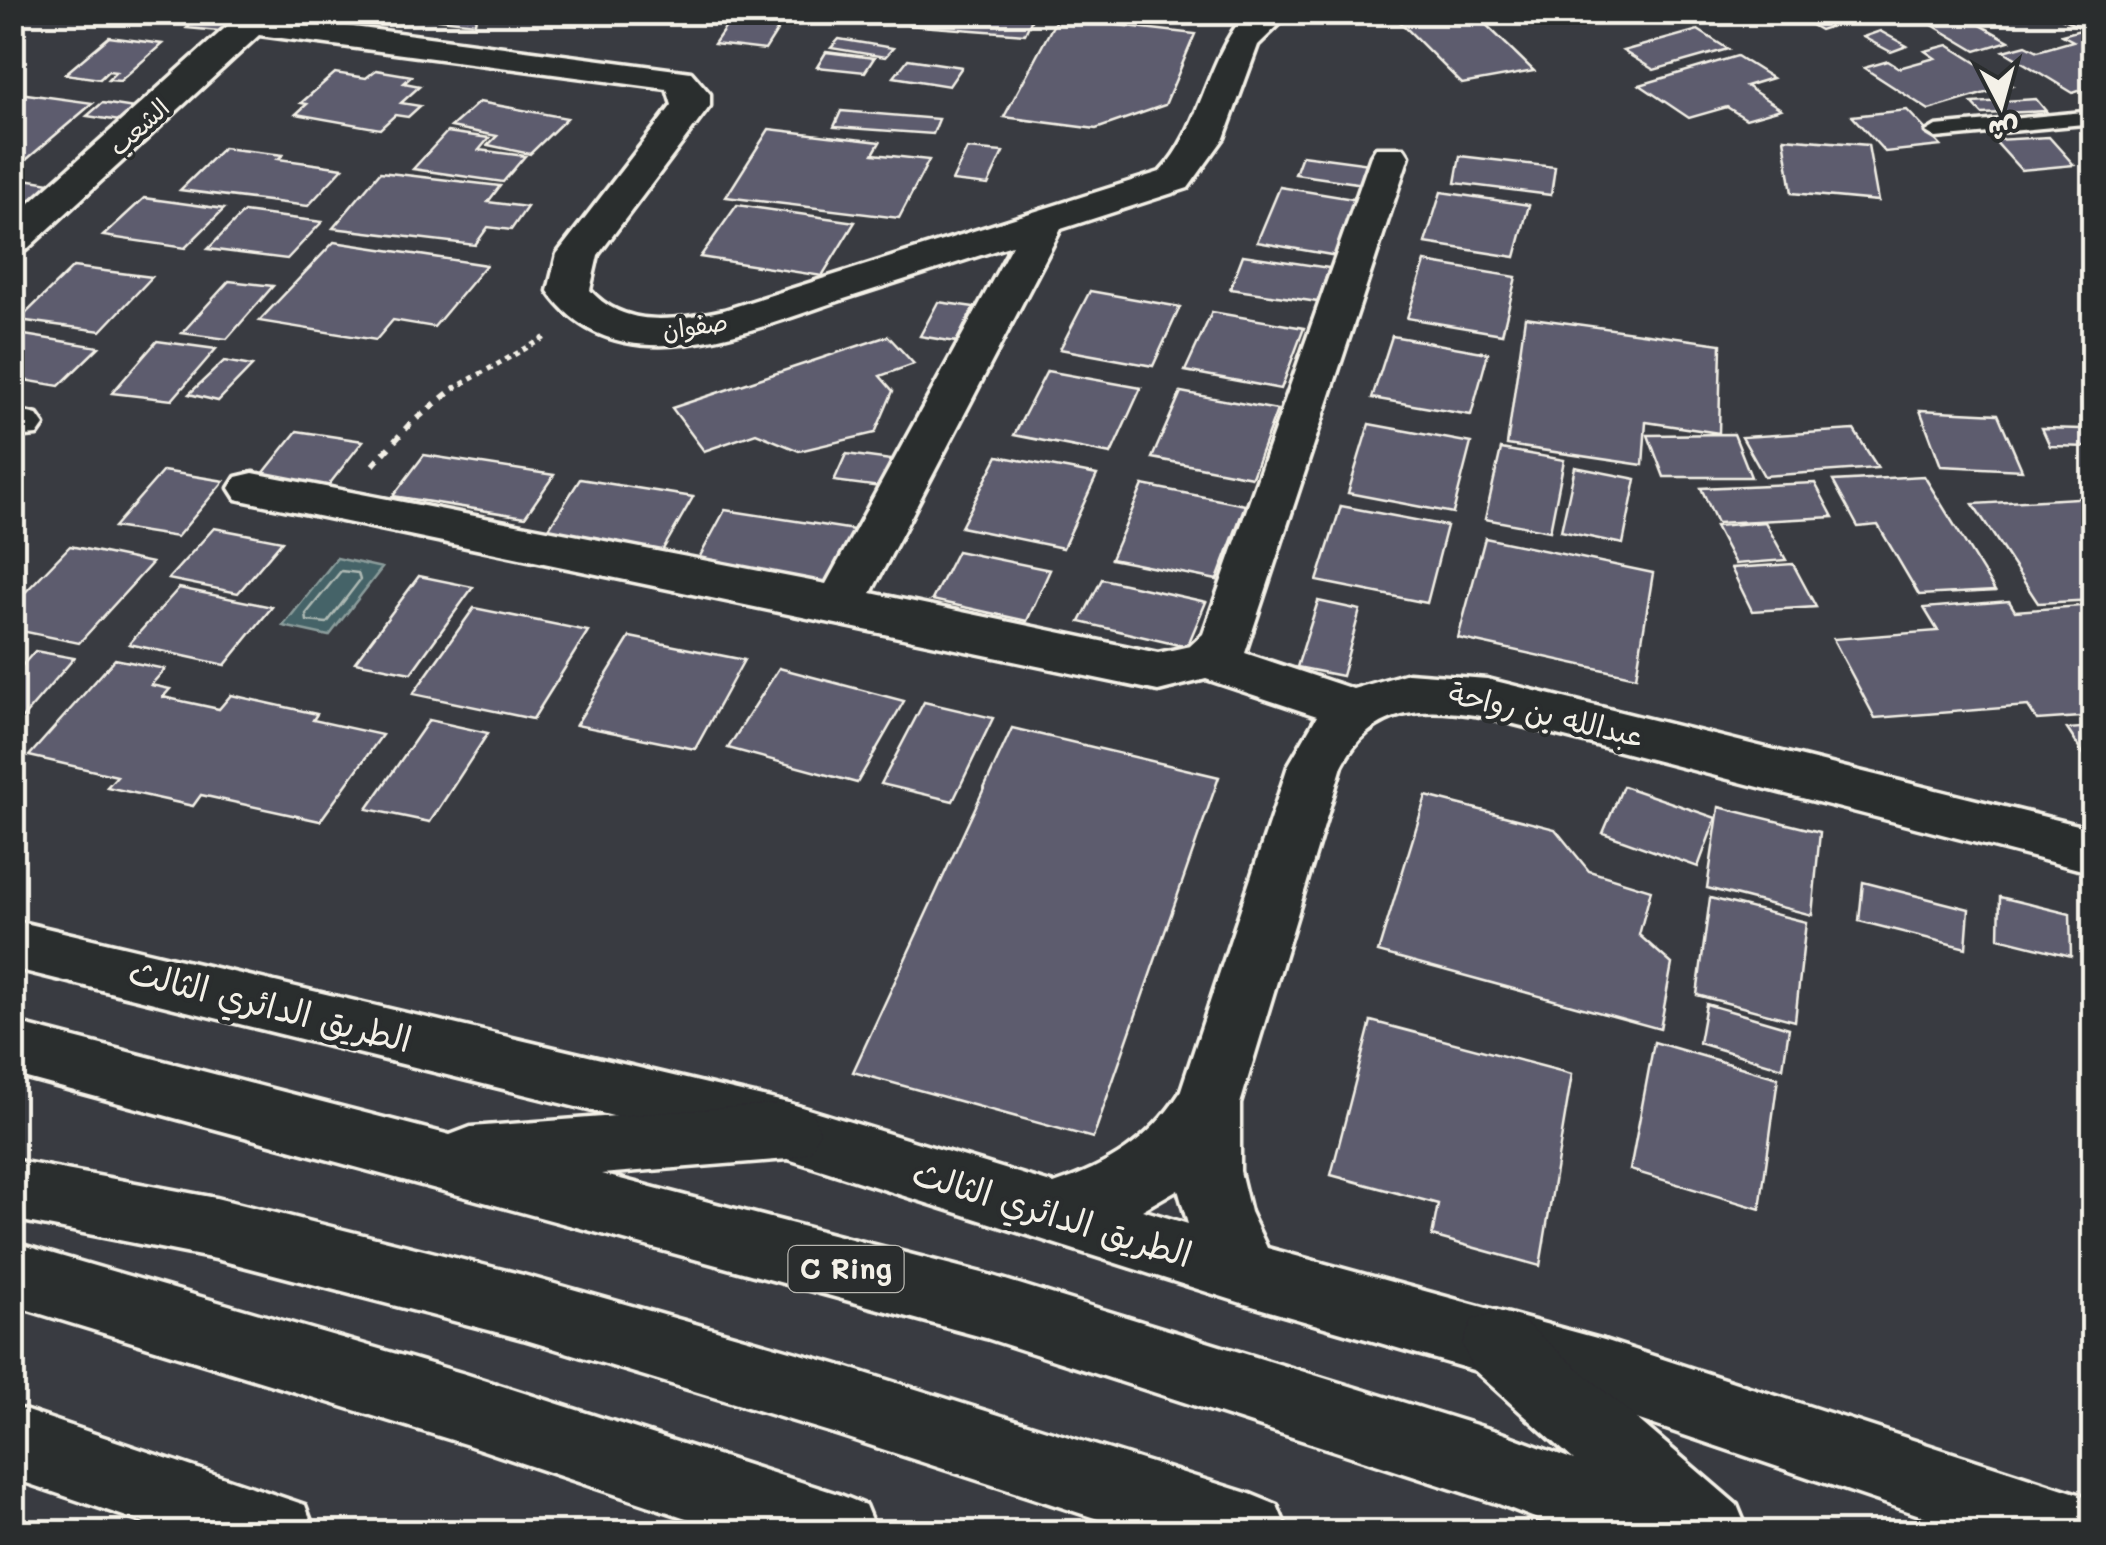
<svg xmlns="http://www.w3.org/2000/svg" width="2106" height="1545" font-family="Mali,'Playpen Sans Arabic',sans-serif">
<style>
.water{fill:#456467;stroke:#8b9c9b;stroke-width:2.5}
.lines{fill:none;stroke-linecap:round;stroke-linejoin:round}
.shore{stroke:#aeb9b4;stroke-width:2.5}
.building{fill:#5d5c6e;stroke:#f4f1e8;stroke-width:2.5}
.lane-casing{stroke:#f4f1e8;stroke-width:7}
.street-casing{stroke:#f4f1e8;stroke-width:7}
.highway-casing{stroke:#f4f1e8;stroke-width:7}
.path-far1{stroke:#f4f1e8;stroke-width:5;stroke-dasharray:5 5;stroke-linecap:butt}
.path{stroke:#f4f1e8;stroke-width:6;stroke-dasharray:8 8;stroke-linecap:butt}
.lane{fill:#2a2d2e;fill-rule:evenodd}
.street{fill:#2a2d2e;fill-rule:evenodd}
.highway{fill:#2a2d2e;fill-rule:evenodd}
.labels{text-anchor:middle;stroke-width:9;stroke-linejoin:round;paint-order:stroke}
.far-street-label{font-size:25px;fill:#f4f1e8;stroke:#2a2d2e}
.shield{fill:#2a2d2e;stroke:#b7b6b0;stroke-width:2.5}
.shield-label{font-size:28px;font-weight:bold;fill:#f4f1e8}
.street-label{font-size:30px;fill:#f4f1e8;stroke:#2a2d2e}
.near-street-label{font-size:35px;fill:#f4f1e8;stroke:#2a2d2e}
</style>
<rect width="100%" height="100%" fill="#393b41"/>
<filter id="ink" filterUnits="userSpaceOnUse"><feTurbulence type="fractalNoise" baseFrequency=".01" numOctaves="2"/><feDisplacementMap in="SourceGraphic" scale="20" xChannelSelector="R" yChannelSelector="G"/><feConvolveMatrix kernelMatrix="1 2 1 2 8 2 1 2 1" color-interpolation-filters="sRGB"/></filter>
<g filter="url(#ink)">
<!-- water -->
<polygon class="water" points="337,558 382,568 329,636 283,626"/>
<g class="lines">
<!-- shore -->
<polygon class="shore" points="341,571 358,573 360,580 327,623 307,621 306,614"/>
</g>
<!-- building -->
<g class="building">
<polygon points="185,12 238,12 219,31 187,28 202,14"/>
<polygon points="376,12 477,12 475,23"/>
<polygon points="736,12 789,12 765,50 714,44"/>
<polygon points="804,12 847,12 847,20 795,23"/>
<polygon points="855,12 906,12 907,18 855,19"/>
<polygon points="912,12 1035,12 1025,34 908,25"/>
<polygon points="1473,12 1534,71 1462,84 1391,13"/>
<polygon points="1821,12 1856,12 1864,16 1820,30 1801,19"/>
<polygon points="2049,12 2085,12 2094,21 2079,27"/>
<polygon points="1966,17 2009,41 1976,51 1934,26"/>
<polygon points="1057,18 1195,34 1165,105 1096,129 1004,117"/>
<polygon points="2084,29 2094,34 2094,86 2073,93 2004,51 2026,45 2038,51 2073,41 2062,35"/>
<polygon points="1698,30 1728,49 1654,70 1623,51"/>
<polygon points="1880,31 1907,46 1891,52 1863,37"/>
<polygon points="109,37 162,44 120,81 108,80 116,72 108,71 100,79 65,74"/>
<polygon points="839,39 893,48 885,57 831,48"/>
<polygon points="1948,45 2012,85 1929,110 1864,68 1888,61 1899,68 1935,58 1925,51"/>
<polygon points="826,52 874,58 865,72 817,67"/>
<polygon points="1737,56 1772,78 1746,86 1781,109 1746,119 1727,107 1689,118 1640,85"/>
<polygon points="908,59 962,67 949,86 894,77"/>
<polygon points="376,70 412,76 404,83 420,86 401,103 420,106 408,117 395,115 380,129 296,114 307,104 301,103 335,73 366,78"/>
<polygon points="12,92 93,103 13,171"/>
<polygon points="2036,99 2046,111 1982,114 1972,103"/>
<polygon points="479,102 567,118 530,154 488,145 497,136 451,127"/>
<polygon points="102,103 141,109 126,122 87,116"/>
<polygon points="1907,110 1941,146 1885,152 1852,116"/>
<polygon points="841,111 939,119 933,134 834,127"/>
<polygon points="769,129 880,142 873,154 929,160 899,218 726,197"/>
<polygon points="447,132 489,138 479,150 525,156 503,182 413,169"/>
<polygon points="2049,137 2074,165 2021,170 1994,140"/>
<polygon points="1784,138 1868,145 1878,201 1792,193"/>
<polygon points="223,148 283,155 278,159 343,168 308,206 180,190"/>
<polygon points="967,149 1003,152 988,185 952,181"/>
<polygon points="1302,155 1370,164 1364,184 1295,174"/>
<polygon points="1460,156 1555,167 1551,195 1455,183"/>
<polygon points="380,172 500,186 488,202 527,207 511,230 488,227 475,245 333,228"/>
<polygon points="12,177 56,184 12,221"/>
<polygon points="1280,187 1359,200 1337,256 1257,242"/>
<polygon points="1441,192 1529,205 1515,257 1425,243"/>
<polygon points="144,198 224,209 185,248 103,236"/>
<polygon points="737,205 855,222 822,276 700,257"/>
<polygon points="244,212 322,222 287,259 208,249"/>
<polygon points="334,242 486,265 434,327 393,320 376,340 259,321"/>
<polygon points="1243,255 1329,268 1318,302 1230,289"/>
<polygon points="1425,262 1516,277 1502,334 1407,318"/>
<polygon points="73,267 152,277 101,331 19,320"/>
<polygon points="229,281 273,286 227,339 182,333"/>
<polygon points="1090,291 1180,307 1153,366 1060,349"/>
<polygon points="938,302 974,307 956,342 920,336"/>
<polygon points="1212,312 1304,328 1281,389 1185,371"/>
<polygon points="1525,317 1721,344 1719,433 1646,422 1643,465 1507,445"/>
<polygon points="12,333 99,347 59,386 12,378"/>
<polygon points="888,336 914,364 880,376 893,391 875,433 799,451 756,433 704,451 672,408"/>
<polygon points="1392,336 1488,353 1471,415 1372,398"/>
<polygon points="157,341 216,349 172,400 112,393"/>
<polygon points="224,361 252,366 218,401 189,394"/>
<polygon points="1047,371 1141,388 1111,454 1014,435"/>
<polygon points="1181,392 1277,410 1252,477 1152,458"/>
<polygon points="1920,410 1998,414 2022,470 1941,466"/>
<polygon points="1369,424 1471,443 1453,513 1348,493"/>
<polygon points="2042,428 2083,429 2093,447 2050,446"/>
<polygon points="1854,430 1878,468 1764,476 1742,437"/>
<polygon points="297,431 363,441 324,491 258,480"/>
<polygon points="1734,434 1751,477 1664,477 1648,435"/>
<polygon points="1501,449 1564,460 1550,531 1485,519"/>
<polygon points="846,454 891,460 880,487 834,481"/>
<polygon points="424,455 554,475 525,517 393,496"/>
<polygon points="998,456 1097,475 1063,548 961,527"/>
<polygon points="1575,467 1636,479 1623,544 1561,531"/>
<polygon points="163,471 224,481 177,537 114,527"/>
<polygon points="1924,476 1995,591 1919,595 1878,525 1858,527 1833,481"/>
<polygon points="580,479 693,497 658,558 542,539"/>
<polygon points="1815,483 1833,517 1717,523 1701,488"/>
<polygon points="1143,485 1245,505 1217,580 1111,559"/>
<polygon points="2094,497 2094,600 2038,603 1973,504"/>
<polygon points="1341,506 1447,526 1427,603 1317,581"/>
<polygon points="725,510 854,530 826,590 693,569"/>
<polygon points="1765,522 1786,560 1735,564 1715,526"/>
<polygon points="214,528 282,541 238,593 168,579"/>
<polygon points="1485,538 1653,573 1636,677 1458,638"/>
<polygon points="70,546 152,563 79,643 12,629 12,606"/>
<polygon points="957,551 1050,570 1027,621 932,600"/>
<polygon points="1793,564 1816,607 1752,611 1731,568"/>
<polygon points="419,576 473,587 411,673 355,662"/>
<polygon points="1102,579 1206,602 1187,647 1080,622"/>
<polygon points="179,588 272,607 225,665 129,644"/>
<polygon points="1318,601 1360,610 1342,676 1297,667"/>
<polygon points="2009,601 2015,611 2094,605 2094,716 2037,720 2028,706 1875,718 1833,639 1938,631 1924,608"/>
<polygon points="474,608 588,631 533,719 413,694"/>
<polygon points="630,637 744,660 695,749 576,725"/>
<polygon points="35,651 74,658 12,730 12,677"/>
<polygon points="115,659 165,669 151,685 170,689 163,697 219,709 231,695 317,714 313,720 382,735 320,821 201,795 193,806 107,787 117,776 29,756"/>
<polygon points="779,668 904,701 857,783 728,748"/>
<polygon points="924,702 993,718 953,801 881,784"/>
<polygon points="429,720 488,733 430,822 367,809"/>
<polygon points="2094,727 2094,770 2067,729"/>
<polygon points="1012,728 1219,777 1093,1138 853,1072"/>
<polygon points="1623,786 1716,818 1698,867 1603,833"/>
<polygon points="1426,796 1555,829 1589,871 1651,890 1639,935 1672,964 1660,1029 1378,952"/>
<polygon points="1719,807 1820,832 1812,915 1707,888"/>
<polygon points="1863,882 1969,909 1966,948 1859,921"/>
<polygon points="2000,897 2070,914 2071,956 1999,938"/>
<polygon points="1710,898 1806,922 1795,1021 1697,995"/>
<polygon points="1706,1004 1789,1028 1783,1068 1699,1043"/>
<polygon points="1371,1021 1572,1074 1540,1266 1432,1236 1438,1204 1331,1175"/>
<polygon points="1654,1042 1778,1078 1760,1209 1630,1170"/>
</g>
<g class="lines">
<defs>
<polygon id="lane" points="2094,111 2094,123 1936,138 1926,132 1936,126"/>
<g id="street">
<path d="M243,12H281L278,17L691,72L710,94V106L598,255L590,290C625,330 677,320 724,310L1160,172C1201,128 1205,64 1243,17L1250,12H1292L1258,45L1224,138L1188,188L1061,229L871,593L1158,653L1190,646L1203,634L1371,156L1376,148H1404L1409,156L1245,653L1353,689L1408,673L1487,679L2094,829V873L1487,717C1427,707 1373,704 1342,766L1240,1104V1171L1250,1212L1267,1248L1604,1340L2079,1494L2094,1500V1532H1970L1604,1408L1245,1304L788,1159L12,968V920L788,1103L1054,1184C1108,1166 1149,1141 1180,1093L1288,766L1317,716L1206,679L1158,691L236,499L229,488L236,477L253,473L826,584L1012,245C956,263 900,281 844,299C754,329 616,390 548,291L557,254L672,105L667,89L259,35L26,250L12,253V219ZM1178,1189L1188,1224L1142,1210Z"/>
<polygon points="12,409 37,415 44,425 37,435 12,437"/>
<polygon points="12,1406 305,1505 315,1532 171,1532 12,1478"/>
</g>
<g id="highway">
<polygon points="12,1022 450,1135 471,1127 788,1103 811,1111 820,1131 811,1151 788,1159 601,1174 986,1274 1499,1432 1574,1460 1472,1368 1462,1344 1472,1320 1497,1311 1522,1320 1737,1505 1748,1532 1571,1532 1499,1504 986,1338 12,1074"/>
<polygon points="12,1160 216,1198 523,1275 836,1364 1250,1494 1277,1505 1288,1532 1138,1532 836,1434 523,1339 216,1259 12,1219"/>
<polygon points="12,1242 465,1374 838,1494 865,1505 876,1532 728,1532 465,1444 12,1305"/>
</g>
</defs>
<!-- lane casing -->
<use href="#lane" class="lane-casing"/>
<!-- street casing -->
<use href="#street" class="street-casing"/>
<!-- highway casing -->
<use href="#highway" class="highway-casing"/>
<!-- path-far1 -->
<polyline class="path-far1" points="453,389 546,337"/>
<!-- path -->
<polyline class="path" points="373,465 410,424 456,387"/>
<!-- lane -->
<use href="#lane" class="lane"/>
<!-- street -->
<use href="#street" class="street"/>
<!-- highway -->
<use href="#highway" class="highway"/>
</g>
</g>
<g class="labels">
<!-- far-street labels -->
<g class="far-street-label">
<text transform="translate(139 127) rotate(-42)" y="9">الشعب</text>
<text transform="translate(695 326) rotate(-8)" y="9">صفوان</text>
</g>
<!-- shield labels -->
<rect class="shield" x="788.5" y="1246" width="115" height="46" rx="8"/>
<g class="shield-label">
<text x="846" y="1279">C Ring</text>
</g>
<!-- street labels -->
<g class="street-label">
<text transform="translate(1546 715) rotate(13)" y="10">عبدالله بن رواحة</text>
</g>
<!-- near-street labels -->
<g class="near-street-label">
<text transform="translate(270 1006) rotate(14)" y="12">الطريق الدائري الثالث</text>
<text transform="translate(1052 1214) rotate(17)" y="12">الطريق الدائري الثالث</text>
</g>
</g>
<!-- margin -->
<rect width="2106" height="1545" fill="none" stroke="#2a2d2e" stroke-width="50"/>
<rect x="25" y="25" width="2056" height="1495" fill="none" stroke="#f4f1e8" stroke-width="4" filter="url(#ink)"/>
<!-- north arrow -->
<g transform="translate(2001 105) rotate(174)" stroke="#2a2d2e" stroke-width="8" paint-order="stroke">
<path d="M0-8L18 38L0 25L-18 38Z" fill="#f4f1e8"/>
<text y="-15" font-size="28" font-weight="bold" text-anchor="middle" fill="#f4f1e8">ش</text>
</g>
</svg>
